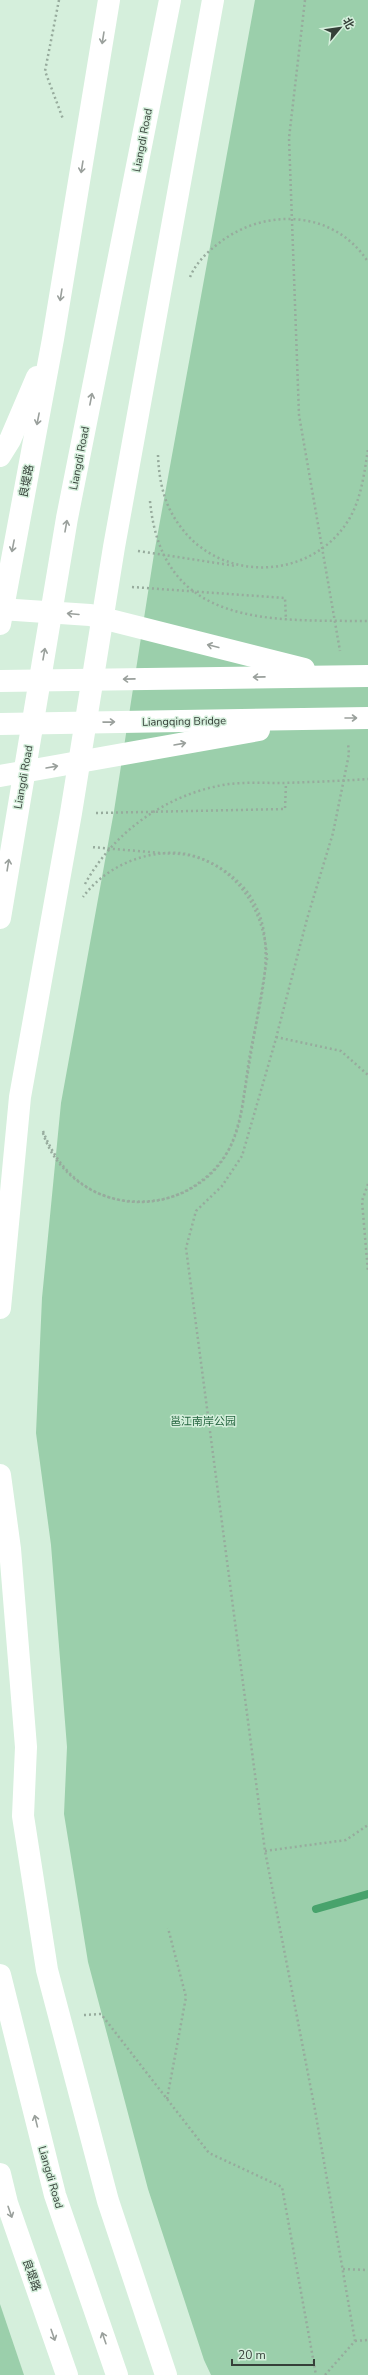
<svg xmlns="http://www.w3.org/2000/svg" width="368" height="2375" font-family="'Nunito Sans','Noto Sans SC',sans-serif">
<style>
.green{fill:#9bcfab}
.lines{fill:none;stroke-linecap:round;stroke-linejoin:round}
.stream{stroke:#48a36c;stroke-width:8}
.path{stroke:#97ab9d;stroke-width:2.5;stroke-dasharray:2 3;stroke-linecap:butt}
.minor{stroke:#fff;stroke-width:22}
.major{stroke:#fff;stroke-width:22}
.oneway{stroke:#9aa09c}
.labels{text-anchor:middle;stroke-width:3;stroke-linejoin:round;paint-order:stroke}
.street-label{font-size:11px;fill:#364039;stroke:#d5efdc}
.park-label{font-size:11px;fill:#266640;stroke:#d5efdc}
</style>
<rect width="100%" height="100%" fill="#d5efdc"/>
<!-- green -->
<g class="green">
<polygon points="255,0 368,0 368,2375 211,2375 204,2360 148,2189 88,1962 64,1814 67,1747 51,1545 36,1433 42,1298 61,1103 114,811 154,554"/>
<polygon points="0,2304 24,2375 0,2375"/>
</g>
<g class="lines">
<!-- stream -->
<polyline class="stream" points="316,1909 368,1894"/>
<!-- path -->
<g class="path">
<polyline points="59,0 45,71 63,119"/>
<polyline points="305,0 289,138 299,415 340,651"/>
<path d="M190,277C196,263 207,252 219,243C265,207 335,210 368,262"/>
<path d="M158,455C159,481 164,505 180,526C220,582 307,581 346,524C361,502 364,475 368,449"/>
<path d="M150,501C162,629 271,620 368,621"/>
<polyline points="138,551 236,566"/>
<polyline points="132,587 285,598 286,620"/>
<polyline points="96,813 285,809 286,783"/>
<path d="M85,884C114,831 168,793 229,784C246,782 265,783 283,783C311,782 340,781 368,779"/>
<polyline points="276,1037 341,1051 368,1075"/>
<path d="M43,1131C57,1167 83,1193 120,1200C163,1209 206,1188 228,1151C242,1127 243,1098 248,1072C254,1034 261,997 267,959C265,913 239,868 192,856C182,853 171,854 161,853C138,851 114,849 91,847"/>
<path d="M43,1133C54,1169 90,1198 128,1201C165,1205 203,1190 224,1158C243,1128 244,1087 250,1054C262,990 289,912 222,869C205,858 185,851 166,853C134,855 102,871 83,897"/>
<polyline points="368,1184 362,1201 368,1272"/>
<polyline points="265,1851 346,1840 368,1825"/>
<polyline points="84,2015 101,2014 209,2153 282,2187 316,2375"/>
<polyline points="167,2099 186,1997 168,1928"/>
<polyline points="343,2269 368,2270"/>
<polyline points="355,2341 368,2340"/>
<polyline points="325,2375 355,2341 315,2110 265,1851 186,1248 196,1211 222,1186 242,1156 275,1042 307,919 333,833 349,754 348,743"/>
</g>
<!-- minor -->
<g class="minor">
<polyline points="0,1308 20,1097 71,813 114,547 213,0"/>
<polyline points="0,1475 10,1549 26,1747 23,1816 47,1970 108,2201 166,2375"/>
</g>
<!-- major -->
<g class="major">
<polyline points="0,456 10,440 37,377"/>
<polyline points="0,609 90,615 304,669"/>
<polyline points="0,624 53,339 109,0"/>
<polyline points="0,681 368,676"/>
<polyline points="0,724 368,718"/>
<polyline points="0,776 259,730"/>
<polyline points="0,918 67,518 170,0"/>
<polyline points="0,1975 55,2195 117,2375"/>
<polyline points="0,2174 7,2203 67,2375"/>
</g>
</g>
<!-- one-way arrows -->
<defs><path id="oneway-shaft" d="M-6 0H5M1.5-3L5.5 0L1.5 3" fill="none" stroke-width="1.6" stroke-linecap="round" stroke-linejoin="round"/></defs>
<g class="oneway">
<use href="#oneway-shaft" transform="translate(103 38) rotate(99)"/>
<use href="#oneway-shaft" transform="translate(82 167) rotate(99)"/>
<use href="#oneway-shaft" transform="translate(61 295) rotate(99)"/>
<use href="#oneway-shaft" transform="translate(91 399) rotate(-79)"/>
<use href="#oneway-shaft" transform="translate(38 419) rotate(101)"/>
<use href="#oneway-shaft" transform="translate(66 526) rotate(-80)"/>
<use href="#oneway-shaft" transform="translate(13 546) rotate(101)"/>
<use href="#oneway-shaft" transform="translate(73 614) rotate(-175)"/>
<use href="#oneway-shaft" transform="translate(213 646) rotate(-166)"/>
<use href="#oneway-shaft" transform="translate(44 654) rotate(-80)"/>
<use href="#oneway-shaft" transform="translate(259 677) rotate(179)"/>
<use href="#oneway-shaft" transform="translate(129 679) rotate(179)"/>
<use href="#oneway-shaft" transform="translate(351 718)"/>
<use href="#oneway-shaft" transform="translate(109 722) rotate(-1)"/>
<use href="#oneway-shaft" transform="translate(180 744) rotate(-10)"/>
<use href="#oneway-shaft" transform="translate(52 767) rotate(-10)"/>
<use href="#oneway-shaft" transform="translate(8 865) rotate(-81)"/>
<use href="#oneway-shaft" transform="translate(36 2121) rotate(-104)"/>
<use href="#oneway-shaft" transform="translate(10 2212) rotate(71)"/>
<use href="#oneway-shaft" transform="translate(53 2335) rotate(71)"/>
<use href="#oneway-shaft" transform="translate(104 2338) rotate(-109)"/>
</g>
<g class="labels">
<!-- street labels -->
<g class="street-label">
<text transform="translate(142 140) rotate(-79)" y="4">Liangdi Road</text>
<text transform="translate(79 458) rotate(-79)" y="4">Liangdi Road</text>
<text transform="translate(26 481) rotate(-79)" y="4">良堤路</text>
<text transform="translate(184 721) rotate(-1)" y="4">Liangqing Bridge</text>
<text transform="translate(23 777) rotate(-80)" y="4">Liangdi Road</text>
<text transform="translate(51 2177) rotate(74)" y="4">Liangdi Road</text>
<text transform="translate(32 2275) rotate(71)" y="4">良堤路</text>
</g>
<!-- park labels -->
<g class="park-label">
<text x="203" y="1425">邕江南岸公园</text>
</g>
</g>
<!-- north arrow -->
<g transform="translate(340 28) rotate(61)" stroke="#d5efdc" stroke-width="3" paint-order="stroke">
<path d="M0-3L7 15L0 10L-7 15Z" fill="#364039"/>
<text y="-6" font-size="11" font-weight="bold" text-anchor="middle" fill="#364039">北</text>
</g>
<!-- scale -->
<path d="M232 2359v6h82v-6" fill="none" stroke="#364039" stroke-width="2"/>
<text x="238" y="2359" font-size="12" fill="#364039" stroke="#d5efdc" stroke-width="3" paint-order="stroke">20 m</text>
</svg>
